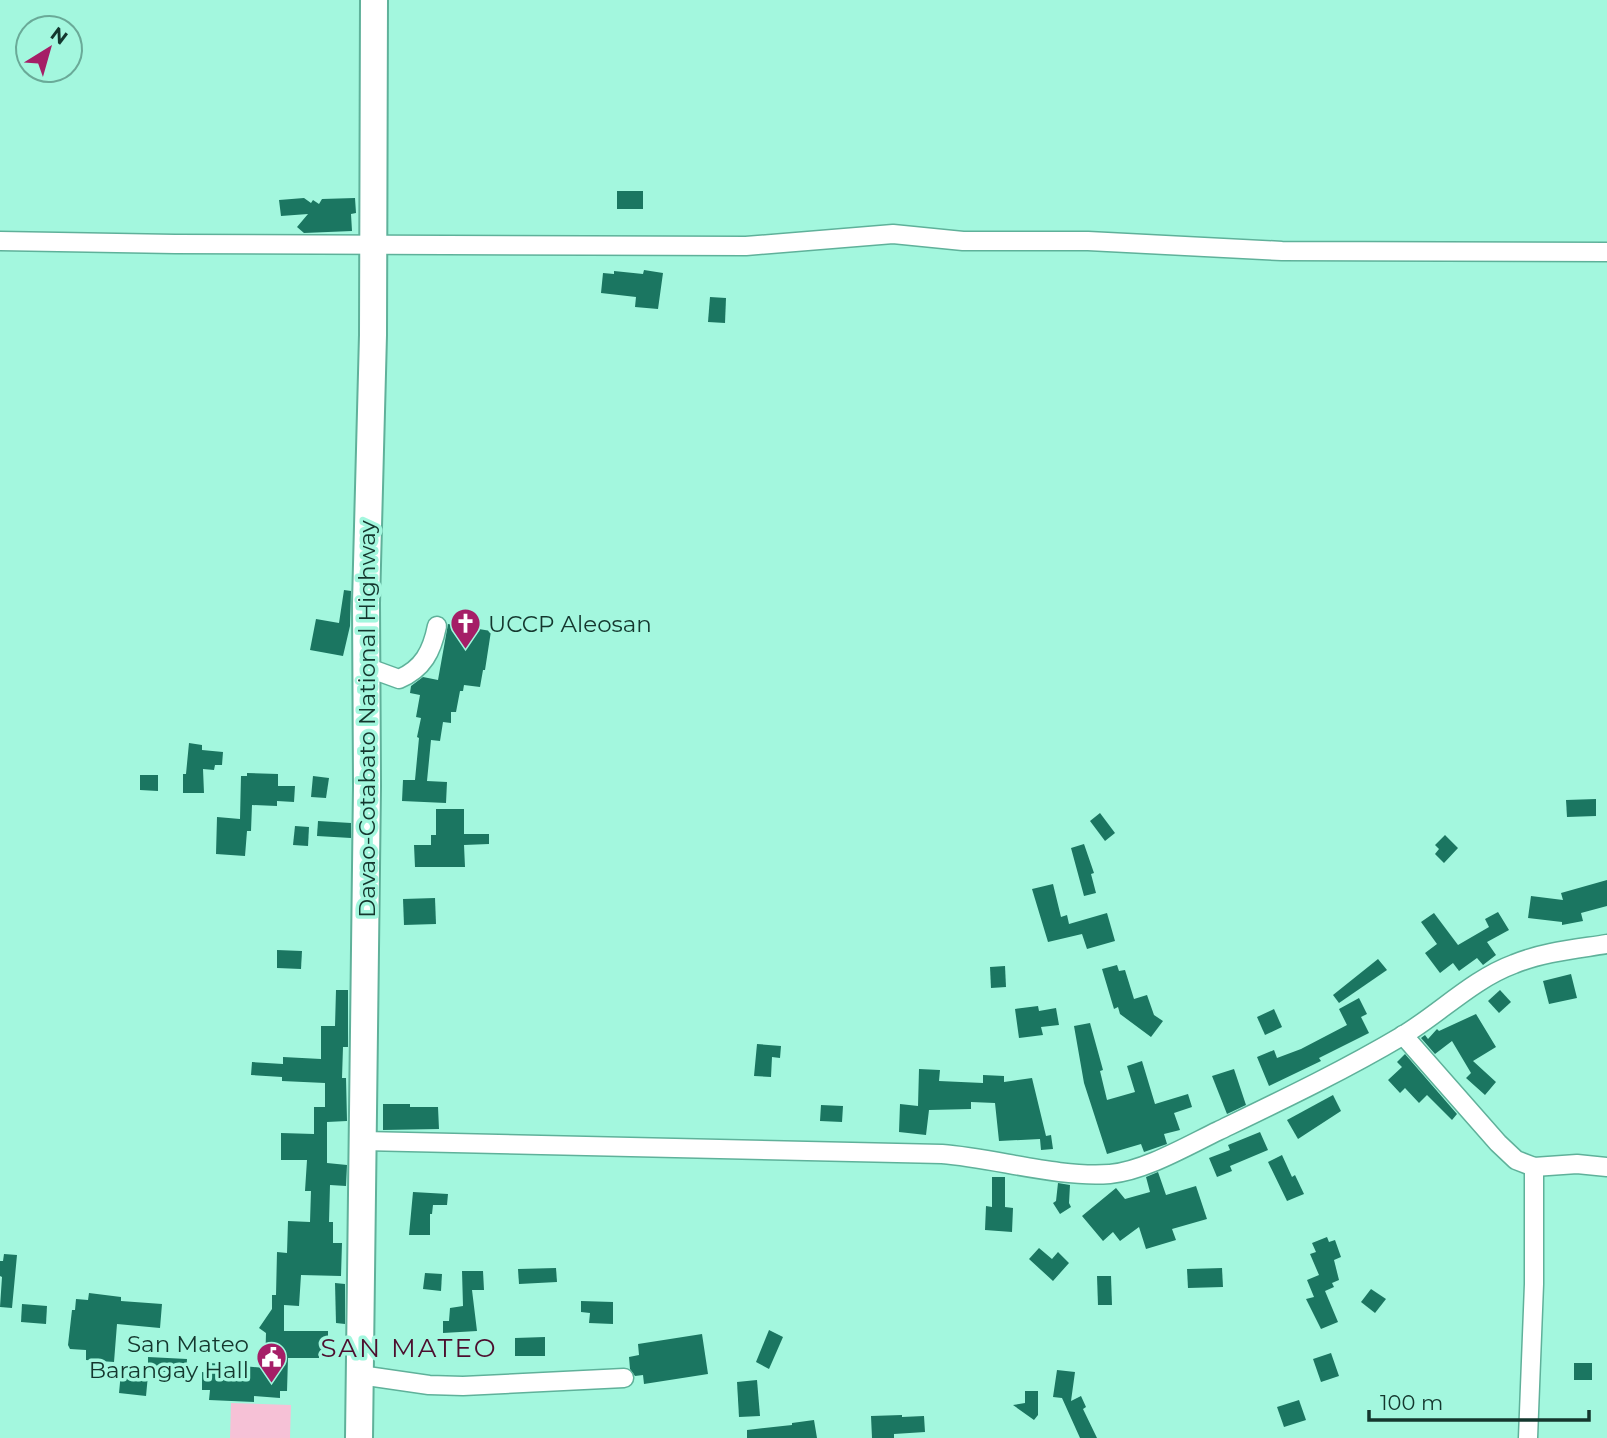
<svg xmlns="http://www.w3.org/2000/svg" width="1607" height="1438" font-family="Montserrat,sans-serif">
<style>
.green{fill:#f6c1d6}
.building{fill:#1b7661}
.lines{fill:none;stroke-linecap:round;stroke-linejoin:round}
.minor-casing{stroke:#5fb19a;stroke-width:21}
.highway-casing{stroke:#5fb19a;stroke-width:30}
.minor{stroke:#fff;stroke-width:18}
.highway{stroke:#fff;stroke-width:26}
.labels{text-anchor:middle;stroke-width:7;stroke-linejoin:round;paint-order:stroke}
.poi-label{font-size:23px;fill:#14372e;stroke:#a3f7de;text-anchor:start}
.street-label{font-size:23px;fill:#14372e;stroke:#a3f7de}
.quarter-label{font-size:26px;letter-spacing:2px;fill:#4d0d2e;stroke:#a3f7de}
</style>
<rect width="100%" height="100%" fill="#a3f7de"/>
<!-- green -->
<polygon class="green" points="231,1403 291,1405 290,1438 230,1438"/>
<!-- building -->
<g class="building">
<rect x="617" y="191" width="26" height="18"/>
<polygon points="304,198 311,203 313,200 319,204 322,199 355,198 356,213 351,214 352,231 304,233 297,227 308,214 281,216 279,200"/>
<polygon points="644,270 663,273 658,309 635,307 636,297 601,293 603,273 614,274 614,271 643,274"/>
<polygon points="710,297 726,298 725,323 708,322"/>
<polygon points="344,590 351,591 350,626 343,656 310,650 316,619 339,623"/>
<polygon points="448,624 491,631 485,670 483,670 480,687 464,685 463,691 460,691 456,712 451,712 451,723 443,722 440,741 431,740 427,781 447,782 446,803 402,801 403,780 415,780 419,738 417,737 421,718 416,717 420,695 410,693 411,686 423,677 438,680"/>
<polygon points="189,743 202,745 202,750 223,752 222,765 215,765 214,770 203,769 204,793 183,793 183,774 186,774"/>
<polygon points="247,773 278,774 278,786 295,786 294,802 277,801 277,806 252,805 251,831 247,831 245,856 216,854 217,817 240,819 241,776 247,776"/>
<polygon points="140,775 158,775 158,791 140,790"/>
<polygon points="313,776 329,778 326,798 311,797"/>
<polygon points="1596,799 1596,816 1567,817 1566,800"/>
<polygon points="436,809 464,809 464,834 489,834 489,844 464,845 465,867 415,867 414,845 431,845 431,835 436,835"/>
<polygon points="1100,813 1115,833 1105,841 1090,821"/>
<polygon points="318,821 351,823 351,838 317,836"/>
<polygon points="295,826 309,827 308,846 293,845"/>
<polygon points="1445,835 1458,848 1444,863 1435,854 1439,849 1435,845"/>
<polygon points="1084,844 1094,873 1091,874 1096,893 1084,896 1071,848"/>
<polygon points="1607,880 1607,906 1581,913 1583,921 1562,925 1562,922 1528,918 1531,896 1563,900 1561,893"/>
<polygon points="1053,884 1061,917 1067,915 1069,924 1107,913 1115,941 1087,949 1082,934 1048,942 1032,889"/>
<polygon points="435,898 436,924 404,925 403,899"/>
<polygon points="1498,912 1509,930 1487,942 1496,955 1483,965 1477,958 1459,971 1453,963 1440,973 1425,953 1437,944 1421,922 1434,913 1458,945 1489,927 1485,919"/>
<polygon points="277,950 302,951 301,969 277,968"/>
<polygon points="1378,959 1387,970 1339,1003 1333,995"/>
<polygon points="1117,965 1119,971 1125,970 1134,999 1147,995 1154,1015 1163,1021 1151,1037 1120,1014 1118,1007 1114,1009 1102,969"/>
<polygon points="1005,966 1006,987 991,988 990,967"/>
<polygon points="1571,974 1577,998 1549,1004 1543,981"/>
<polygon points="336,990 348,990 348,1047 343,1047 342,1078 346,1078 347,1121 327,1122 327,1163 347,1165 346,1186 330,1185 329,1222 333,1222 333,1243 342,1243 341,1276 301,1275 299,1306 284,1305 284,1331 328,1331 328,1352 319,1352 319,1358 288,1358 287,1391 280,1391 280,1398 254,1396 254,1402 209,1400 210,1390 202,1390 202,1372 210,1373 210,1363 265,1368 266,1333 259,1328 272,1309 272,1295 276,1295 277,1252 287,1253 288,1221 310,1222 311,1191 305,1191 307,1160 281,1160 281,1133 314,1134 314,1107 325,1107 325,1083 282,1081 282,1077 251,1075 252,1062 283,1064 283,1057 321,1059 321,1026 335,1026"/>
<polygon points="1500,990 1511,1002 1499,1013 1488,1001"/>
<polygon points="1359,998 1367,1014 1361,1017 1369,1033 1319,1058 1321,1061 1269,1086 1257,1057 1274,1050 1277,1058 1301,1049 1347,1025 1339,1009"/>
<polygon points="1038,1006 1039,1011 1056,1008 1059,1025 1041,1027 1043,1035 1019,1038 1015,1009"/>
<polygon points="1274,1009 1282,1027 1265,1035 1257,1017"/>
<polygon points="1476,1014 1496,1047 1473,1061 1496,1082 1485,1095 1466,1078 1471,1073 1452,1041 1435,1054 1421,1038 1425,1035 1428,1039 1437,1029 1439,1031"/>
<polygon points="1090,1023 1103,1070 1100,1071 1107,1100 1135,1092 1127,1066 1142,1061 1155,1104 1188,1094 1192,1107 1174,1113 1180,1130 1164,1134 1167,1144 1144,1152 1141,1144 1107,1154 1084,1083 1074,1026"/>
<polygon points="757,1044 781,1046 780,1058 772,1057 771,1077 754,1076"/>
<polygon points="1405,1054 1457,1114 1452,1120 1427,1095 1419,1103 1405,1088 1400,1093 1388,1080 1402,1067 1397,1062"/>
<polygon points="919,1069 940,1070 939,1081 983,1083 983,1075 1004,1076 1004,1082 1032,1078 1046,1136 1051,1135 1053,1149 1041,1150 1040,1139 999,1141 995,1103 971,1102 971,1109 929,1110 926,1135 899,1132 900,1104 918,1106"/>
<polygon points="1234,1069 1246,1105 1227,1114 1212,1076"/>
<polygon points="1333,1095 1341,1111 1298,1139 1287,1120"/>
<polygon points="383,1104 410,1104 410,1107 438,1107 439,1129 383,1130"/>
<polygon points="821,1105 843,1106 842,1122 820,1121"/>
<polygon points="1260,1132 1268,1150 1230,1166 1232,1171 1217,1177 1209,1158 1230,1150 1228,1145"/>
<polygon points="1282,1155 1292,1177 1295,1175 1304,1194 1287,1201 1268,1162"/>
<polygon points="1158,1172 1166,1195 1196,1186 1207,1219 1172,1229 1176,1240 1146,1249 1139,1227 1120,1241 1113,1232 1103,1241 1082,1216 1116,1188 1125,1199 1150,1192 1146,1177"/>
<polygon points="992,1177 1005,1177 1005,1207 1013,1208 1012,1232 985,1230 986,1206 992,1207"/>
<polygon points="1058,1183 1070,1185 1069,1203 1071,1207 1060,1214 1053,1203 1056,1201"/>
<polygon points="413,1192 448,1194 447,1205 433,1205 432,1214 430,1214 430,1235 409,1235"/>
<polygon points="1327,1237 1329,1242 1335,1240 1341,1257 1334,1260 1339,1280 1332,1283 1334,1287 1325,1291 1338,1322 1321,1329 1306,1299 1314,1297 1307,1280 1319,1275 1310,1254 1316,1252 1312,1243"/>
<polygon points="1039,1248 1052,1259 1058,1252 1069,1263 1053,1281 1029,1259"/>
<polygon points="4,1254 17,1255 12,1308 0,1307 2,1277 0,1276 0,1261 3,1261"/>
<polygon points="556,1268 557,1282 519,1284 518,1269"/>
<polygon points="1222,1268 1223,1287 1188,1288 1187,1269"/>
<polygon points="462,1271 483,1271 484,1290 472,1290 477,1331 443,1333 443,1321 449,1321 450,1308 463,1306"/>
<polygon points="425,1273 442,1274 441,1291 423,1289"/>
<polygon points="1097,1276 1111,1276 1112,1305 1098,1305"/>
<polygon points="335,1283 345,1284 345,1324 336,1323"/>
<polygon points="1371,1289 1386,1299 1375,1313 1361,1302"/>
<polygon points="89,1293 121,1297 121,1301 162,1304 160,1328 117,1324 114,1362 86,1360 86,1350 70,1349 68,1345 72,1310 75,1310 76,1299 88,1300"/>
<polygon points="581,1301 613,1302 613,1324 589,1323 590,1313 581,1312"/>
<polygon points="22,1304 47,1306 46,1324 21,1322"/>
<polygon points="769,1330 783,1337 769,1369 756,1362"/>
<polygon points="702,1334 708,1374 644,1384 643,1375 635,1376 630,1369 629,1357 639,1355 638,1344"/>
<polygon points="545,1337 545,1356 515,1356 515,1338"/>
<polygon points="1331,1353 1339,1376 1321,1382 1313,1359"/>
<polygon points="148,1357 187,1359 186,1373 148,1371"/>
<rect x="1574" y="1363" width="18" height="17"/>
<polygon points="1057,1370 1075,1372 1071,1401 1081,1396 1086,1407 1083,1409 1097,1438 1080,1438 1062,1398 1053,1397"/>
<polygon points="121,1372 148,1375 146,1396 119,1393"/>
<polygon points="757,1380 760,1416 739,1417 737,1382"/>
<polygon points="1025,1391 1038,1391 1038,1415 1034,1420 1013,1405 1025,1403"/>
<polygon points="1299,1400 1306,1420 1284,1427 1277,1407"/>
<polygon points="902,1415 902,1417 924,1416 925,1432 894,1434 894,1438 872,1438 871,1416"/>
<polygon points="814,1420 817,1438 747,1438 747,1430 792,1425 792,1423"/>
</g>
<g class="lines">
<defs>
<g id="minor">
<polyline points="0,241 175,244 746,246 893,234 963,241 1088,241 1282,251 1607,252"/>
<path d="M366,667L399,679C423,669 432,651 437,626"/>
<polyline points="1403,1035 1498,1143 1516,1160 1534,1167 1577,1164 1607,1167"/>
<path d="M363,1141L942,1154C995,1158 1057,1178 1110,1174C1144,1171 1187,1146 1218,1131C1280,1101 1343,1071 1402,1036C1439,1014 1473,979 1514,964C1543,952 1576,949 1607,944"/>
<polyline points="360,1375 429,1385 463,1386 624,1378"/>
<polyline points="1528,1438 1534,1284 1534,1167"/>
</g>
<polyline id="highway" points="359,1438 367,786 366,603 373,335 374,0"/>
</defs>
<!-- minor casing -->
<use href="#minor" class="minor-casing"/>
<!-- highway casing -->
<use href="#highway" class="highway-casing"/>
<!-- minor -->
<use href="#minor" class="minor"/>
<!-- highway -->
<use href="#highway" class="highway"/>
</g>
<!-- icons -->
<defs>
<symbol id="church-pin" viewBox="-11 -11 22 30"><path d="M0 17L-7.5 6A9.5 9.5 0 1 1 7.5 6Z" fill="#a51e67" stroke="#a3f7de"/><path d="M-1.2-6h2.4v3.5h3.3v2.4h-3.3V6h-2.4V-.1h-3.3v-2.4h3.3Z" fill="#fff"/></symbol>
<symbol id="civic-pin" viewBox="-11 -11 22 30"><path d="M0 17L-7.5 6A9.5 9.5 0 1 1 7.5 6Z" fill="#a51e67" stroke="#a3f7de"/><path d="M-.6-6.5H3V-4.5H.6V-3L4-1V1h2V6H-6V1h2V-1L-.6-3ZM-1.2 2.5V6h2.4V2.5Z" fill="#fff"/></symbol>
</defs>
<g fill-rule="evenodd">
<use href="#church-pin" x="448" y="606" width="35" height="47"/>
<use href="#civic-pin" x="254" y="1340" width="35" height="47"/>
</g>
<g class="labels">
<!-- poi labels -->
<g class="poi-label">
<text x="488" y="632">UCCP Aleosan</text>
<text x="249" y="1352" text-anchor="end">San Mateo<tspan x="249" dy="26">Barangay Hall</tspan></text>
</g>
<!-- street labels -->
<g class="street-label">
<text transform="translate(367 719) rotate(-90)" y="8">Davao-Cotabato National Highway</text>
</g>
<!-- quarter labels -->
<g class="quarter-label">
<text x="409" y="1357">SAN MATEO</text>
</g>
</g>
<!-- north arrow -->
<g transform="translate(49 49) rotate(37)"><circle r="33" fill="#a3f7de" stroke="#6aaa98" stroke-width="2"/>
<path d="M0-5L12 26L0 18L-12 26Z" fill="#a51e67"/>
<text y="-10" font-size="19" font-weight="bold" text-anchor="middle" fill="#14372e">N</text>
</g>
<!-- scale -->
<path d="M1369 1410v10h220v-10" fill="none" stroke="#14372e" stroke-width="3.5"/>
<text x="1380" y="1410" font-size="21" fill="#14372e" stroke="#a3f7de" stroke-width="5" paint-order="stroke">100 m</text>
</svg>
